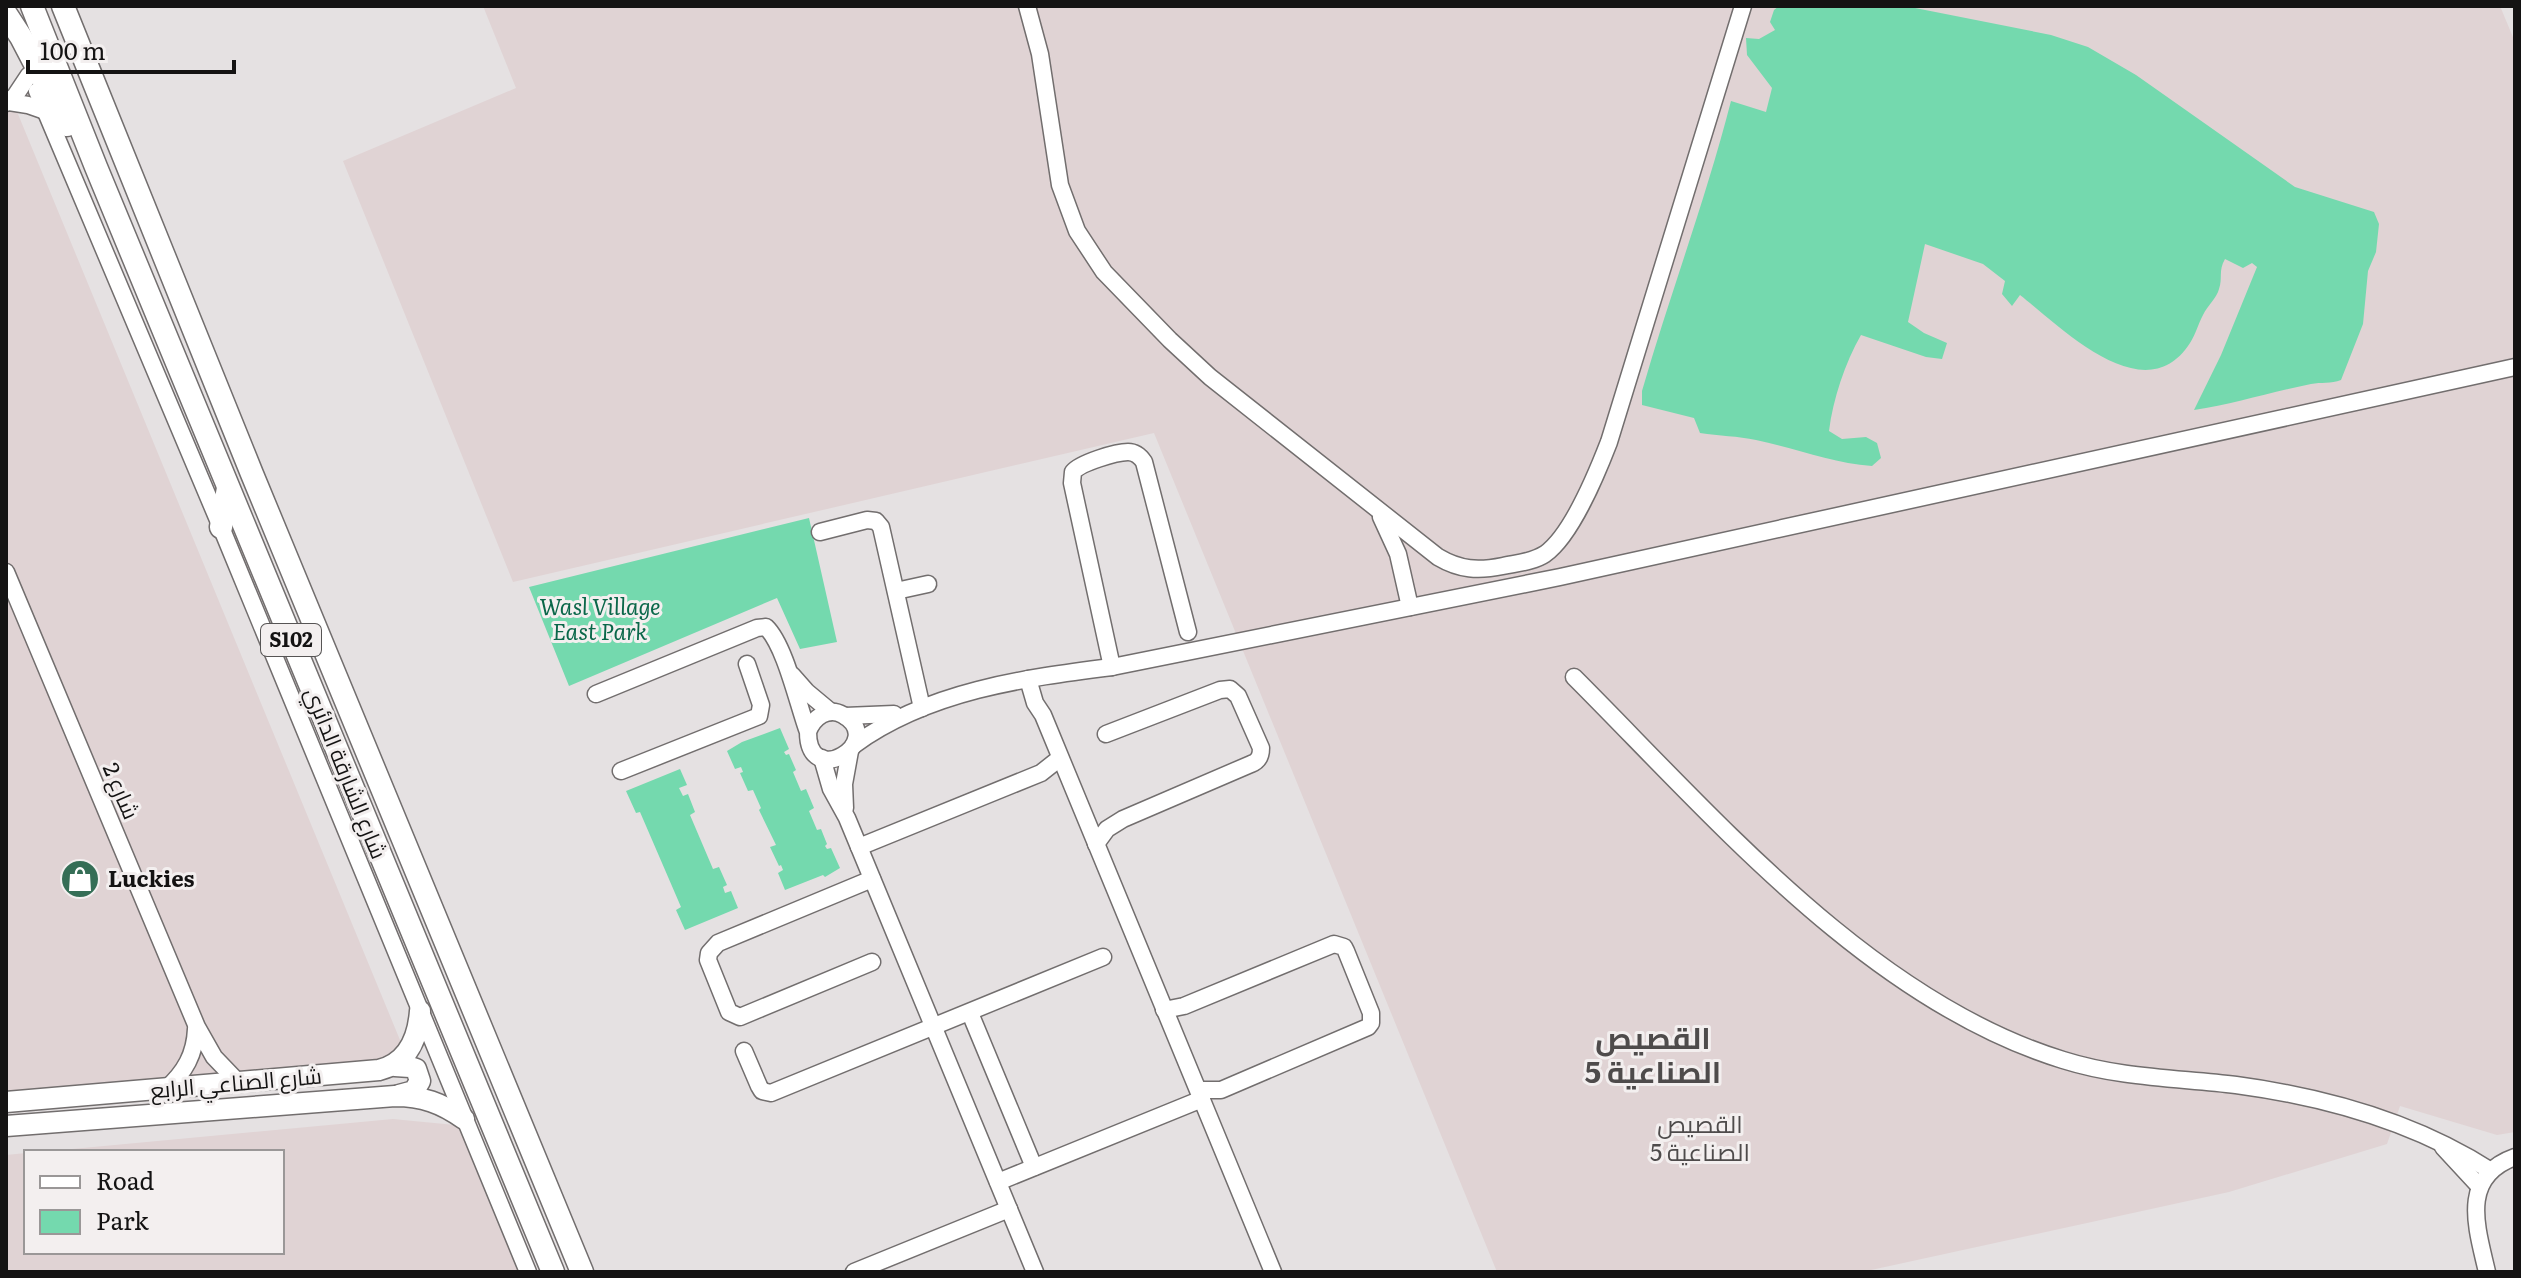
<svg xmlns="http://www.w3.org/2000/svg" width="2521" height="1278" font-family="Literata,Cairo,serif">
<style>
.built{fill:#e0d3d4}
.green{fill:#74d9ae}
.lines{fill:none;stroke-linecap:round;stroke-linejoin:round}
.minor-casing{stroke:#726e6e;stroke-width:19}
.major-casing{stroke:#726e6e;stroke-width:23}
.highway-casing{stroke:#726e6e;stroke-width:25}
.minor{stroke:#fff;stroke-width:16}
.major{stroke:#fff;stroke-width:20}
.highway{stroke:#fff;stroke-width:22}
.labels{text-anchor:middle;stroke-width:6;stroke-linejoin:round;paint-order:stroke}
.shield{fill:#f3efef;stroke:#575555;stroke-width:2}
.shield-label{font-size:20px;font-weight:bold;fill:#141313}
.park-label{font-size:22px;font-style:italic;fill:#0a6749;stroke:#f3efef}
.street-label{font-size:22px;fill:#141313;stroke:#f3efef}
.poi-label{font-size:22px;font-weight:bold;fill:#141313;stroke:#f3efef;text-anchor:start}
.neighbourhood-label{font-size:24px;fill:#4e4b4b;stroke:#f3efef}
.district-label{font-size:30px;font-weight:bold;fill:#4e4b4b;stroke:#f3efef}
</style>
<rect width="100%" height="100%" fill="#e5e1e2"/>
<!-- built -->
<g class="built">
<polygon points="483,6 2500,6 2515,42 2515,1132 2497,1135 2400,1106 2387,1144 2229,1192 1862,1272 1497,1272 1154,433 513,582 343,161 516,88"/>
<polygon points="6,85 407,1057 6,1092"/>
<polygon points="393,1119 465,1126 522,1272 6,1272 6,1155 26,1153 26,1252 282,1252 282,1152 40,1152"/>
</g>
<!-- green -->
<g class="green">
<path d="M1779,6H1905L2051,35L2088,47L2136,75L2295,187L2374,212L2379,224L2376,252L2368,271L2363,324L2341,380C2331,384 2321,382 2311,384C2271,392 2234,404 2194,410L2221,355L2257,267L2252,263L2243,268L2225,259C2218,271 2223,278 2219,289C2217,298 2207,306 2203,315C2198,324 2196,334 2190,343C2145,413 2062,328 2020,295L2012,306L2002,294L2005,281L1983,264L1925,244L1908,322L1924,333L1947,343L1942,359L1926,357L1861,335C1845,363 1833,399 1829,431L1842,439L1866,437L1877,443L1881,458L1872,466C1832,463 1795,448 1756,440C1738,436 1719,436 1700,433L1694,418L1642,405V391C1670,294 1706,199 1731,101L1766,112L1772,88L1747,55L1746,38L1759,39L1775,30L1770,22L1774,10Z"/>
<polygon points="809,518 837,642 800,649 777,598 569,686 529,587"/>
<polygon points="780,728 789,749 784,752 786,755 789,754 796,770 793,772 801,791 806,789 814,808 809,811 817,830 821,829 827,844 825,846 827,849 831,848 840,868 825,877 823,875 785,890 778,873 783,870 781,865 779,866 770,847 776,845 759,810 761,808 753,790 748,791 740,773 743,772 741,767 735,769 727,751 742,742"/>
<polygon points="680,769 687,785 679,788 683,796 688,794 695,812 690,815 713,869 719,867 727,885 723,887 725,893 731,891 738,908 685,930 676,910 681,907 640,812 636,813 626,791"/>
</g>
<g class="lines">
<defs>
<g id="minor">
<path d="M1027,6L1040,54L1060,185L1077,231L1104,272L1170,340L1210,377L1438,557C1460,570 1478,571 1503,566C1517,563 1533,562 1545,554C1572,535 1597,473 1609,442L1743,6"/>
<polyline points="37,91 221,527 528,1272"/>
<polyline points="9,102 28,105 48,112"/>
<polyline points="6,103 15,96 29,75"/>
<polyline points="1381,517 1398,554 1410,607"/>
<polyline points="820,532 867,520 876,521 881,527 922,708"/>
<polyline points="6,572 197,1027 214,1057 238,1082"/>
<polyline points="896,591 928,584"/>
<path d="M1112,667L1072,483L1073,472C1080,463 1116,452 1128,452C1135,452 1140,456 1144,462L1188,632"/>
<polyline points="792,675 807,692 831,712"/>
<path d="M1574,677C1713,816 1870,1001 2063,1060C2120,1078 2177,1078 2236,1085C2325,1097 2415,1122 2491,1171"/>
<polyline points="1028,679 1035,703 1043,715 1273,1272"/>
<path d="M596,694L757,628L766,627C785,645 798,705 808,732C808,791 888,741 843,715C828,706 813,718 808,732"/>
<polyline points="845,716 894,714"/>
<path d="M854,745C928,691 1024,678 1112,667L1560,577L2515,367"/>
<polyline points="822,758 831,789 847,818 1035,1272"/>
<polyline points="621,771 759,716 761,705 747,664"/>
<polyline points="845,808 844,784 850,751"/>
<path d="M1096,844L1107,829L1123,819L1251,764C1259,761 1261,756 1261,748L1238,696L1230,689L1220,690L1106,734"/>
<polyline points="859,847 1041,773 1060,758"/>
<polyline points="872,879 718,943 709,953 708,960 729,1012 740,1017 872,962"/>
<polyline points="1164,1010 1184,1006 1334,944 1344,947 1346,951 1371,1013 1371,1023 1368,1027 1221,1090 1199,1090"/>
<polyline points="970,1013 1034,1167"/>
<polyline points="744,1051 759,1086 762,1091 771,1093 1103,957"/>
<path d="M166,1089C185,1072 195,1054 196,1029"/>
<polyline points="2443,1147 2480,1187"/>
<polyline points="998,1182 1202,1099"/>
<polyline points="854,1272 1009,1209"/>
<path d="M2487,1272C2477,1228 2459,1177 2515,1157"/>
</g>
<g id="major">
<polyline points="395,1066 410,1067 416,1069 420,1081 414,1091 399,1095"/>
<path d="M6,1102L379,1070C408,1063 418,1038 420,1011"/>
<path d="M6,1126L395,1096C422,1096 442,1103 464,1119"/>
</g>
<g id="highway">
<polyline points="32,6 96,167 553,1272"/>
<polyline points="63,6 252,474 582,1272"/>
<polyline points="6,14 21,37 67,125"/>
<polyline points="221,527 228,488"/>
</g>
</defs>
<!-- minor casing -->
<use href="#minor" class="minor-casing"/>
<!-- major casing -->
<use href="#major" class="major-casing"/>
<!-- highway casing -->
<use href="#highway" class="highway-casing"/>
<!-- minor -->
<use href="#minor" class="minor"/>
<!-- major -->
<use href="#major" class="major"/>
<!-- highway -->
<use href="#highway" class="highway"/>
</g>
<!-- icons -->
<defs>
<symbol id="shop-disc" viewBox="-11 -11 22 22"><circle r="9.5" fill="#356e56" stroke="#f3efef"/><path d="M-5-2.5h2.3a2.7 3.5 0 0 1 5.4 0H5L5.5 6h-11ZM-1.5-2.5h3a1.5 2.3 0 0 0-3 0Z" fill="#fff"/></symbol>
</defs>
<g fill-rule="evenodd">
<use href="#shop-disc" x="58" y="857" width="44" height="44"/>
</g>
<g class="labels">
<!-- shield labels -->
<rect class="shield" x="261" y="624" width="60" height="32" rx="6"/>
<g class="shield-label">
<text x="291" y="647">S102</text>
</g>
<!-- park labels -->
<g class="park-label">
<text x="600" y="615">Wasl Village<tspan x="600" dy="25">East Park</tspan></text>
</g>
<!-- street labels -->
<g class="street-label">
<text transform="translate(346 773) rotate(68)" y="8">شارع الشارقة الدائري</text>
<text transform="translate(121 791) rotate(67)" y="8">شارع 2</text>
<text transform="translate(236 1083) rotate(-5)" y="8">شارع الصناعي الرابع</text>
</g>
<!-- poi labels -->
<g class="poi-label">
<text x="108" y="887">Luckies</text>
</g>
<!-- neighbourhood labels -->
<g class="neighbourhood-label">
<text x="1700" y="1133">القصيص<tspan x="1700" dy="28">الصناعية 5</tspan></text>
</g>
<!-- district labels -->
<g class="district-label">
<text x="1653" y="1049">القصيص<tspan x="1653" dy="34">الصناعية 5</tspan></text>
</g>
</g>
<!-- border -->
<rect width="2521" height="1278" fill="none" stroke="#141313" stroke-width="16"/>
<!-- legend -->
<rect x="24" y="1150" width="260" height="104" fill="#f3efef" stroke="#9a9797" stroke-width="2"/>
<rect x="40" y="1176" width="40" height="12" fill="#ffffff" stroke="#9a9797" stroke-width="2"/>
<text x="96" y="1190" font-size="24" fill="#141313">Road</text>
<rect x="40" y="1210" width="40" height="24" fill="#74d9ae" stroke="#9a9797" stroke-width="2"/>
<text x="96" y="1230" font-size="24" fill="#141313">Park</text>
<!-- scale -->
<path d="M28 60v12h206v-12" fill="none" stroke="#141313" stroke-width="4"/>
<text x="40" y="60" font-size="24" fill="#141313" stroke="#f3efef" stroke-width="6" paint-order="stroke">100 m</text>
</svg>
